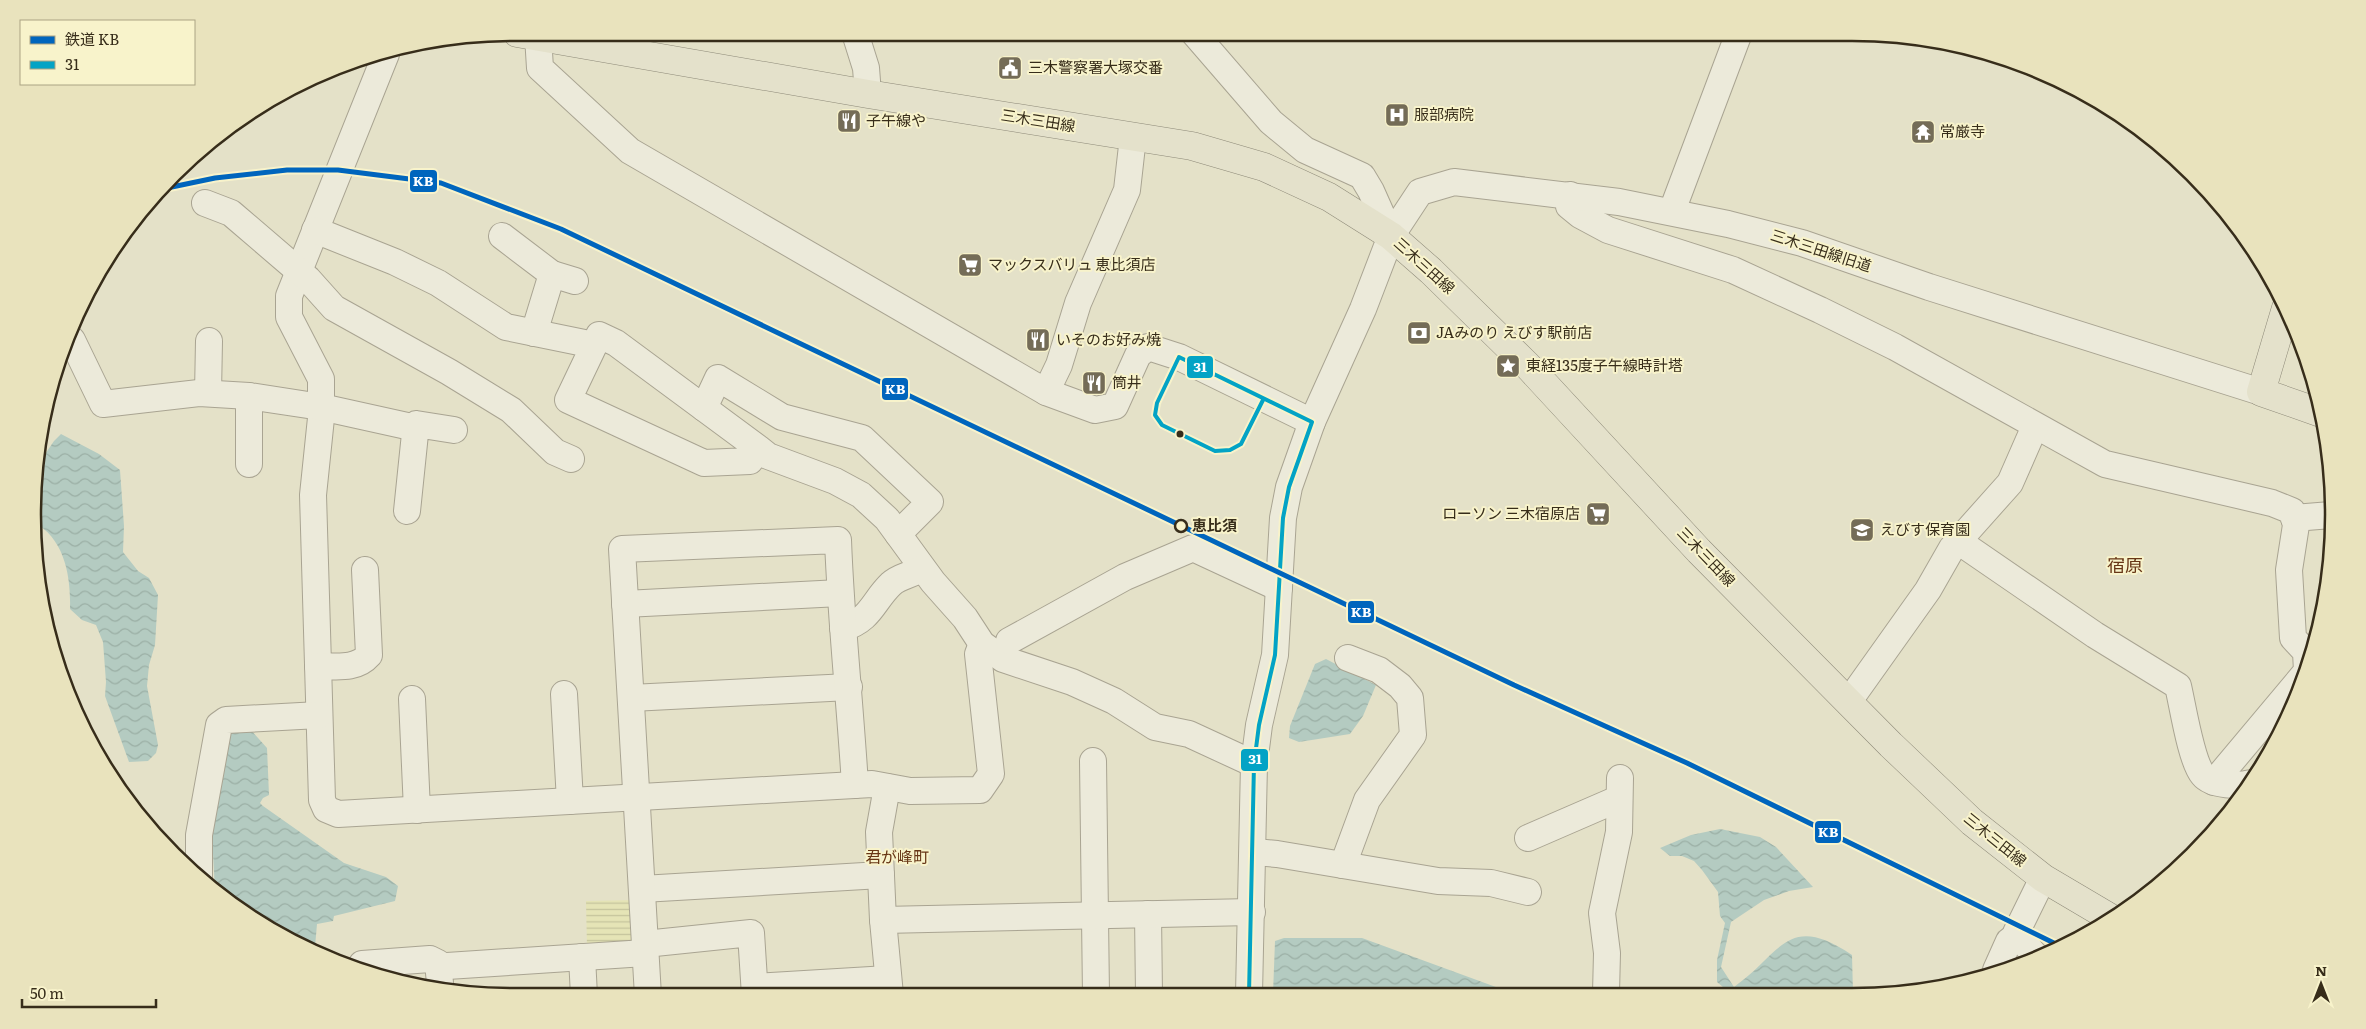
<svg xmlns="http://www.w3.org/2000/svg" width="2366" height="1029" font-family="Literata,'Noto Sans JP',serif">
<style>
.farmland{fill:url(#farmland-rules)}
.water{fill:url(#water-waves)}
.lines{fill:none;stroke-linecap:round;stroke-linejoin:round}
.minor-casing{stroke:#a9a492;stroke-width:28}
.major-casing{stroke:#8e8a79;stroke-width:29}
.minor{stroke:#eceada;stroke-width:26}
.major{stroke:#e4e1cb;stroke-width:28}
.bus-1-casing{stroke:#f8f3cb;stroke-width:8}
.bus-1{stroke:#03a3c5;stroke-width:4}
.rail-1-casing{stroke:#f8f3cb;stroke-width:9}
.rail-1{stroke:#0065bd;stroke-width:5}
.bus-dot{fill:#372d1a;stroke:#f8f3cb;stroke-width:2}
.stop-dot{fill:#f8f3cb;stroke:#372d1a;stroke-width:2.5}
.labels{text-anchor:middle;stroke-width:4;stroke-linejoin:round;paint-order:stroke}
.poi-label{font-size:15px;fill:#372d1a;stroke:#f8f3cb;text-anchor:start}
.street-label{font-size:15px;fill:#372d1a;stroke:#f8f3cb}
.stop-label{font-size:15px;font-weight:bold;fill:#372d1a;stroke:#f8f3cb;text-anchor:start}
.neighbourhood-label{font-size:16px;fill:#673616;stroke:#f8f3cb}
.quarter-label{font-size:18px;fill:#673616;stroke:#f8f3cb}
.rim{fill:none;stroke:#372d1a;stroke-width:2.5}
.line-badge{stroke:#f8f3cb;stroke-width:2}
.badge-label{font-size:14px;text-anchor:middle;font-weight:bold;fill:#fff}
</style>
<defs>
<pattern id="farmland-rules" width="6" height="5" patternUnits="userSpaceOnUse" patternTransform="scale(1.25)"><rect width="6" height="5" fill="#e5e4b6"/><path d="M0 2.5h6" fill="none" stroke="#c5c49c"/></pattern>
<pattern id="water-waves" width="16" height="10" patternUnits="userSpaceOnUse" patternTransform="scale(1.25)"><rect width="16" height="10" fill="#b4cbc1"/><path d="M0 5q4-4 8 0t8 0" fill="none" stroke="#9bafa5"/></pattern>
</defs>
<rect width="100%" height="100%" fill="#e4e1c8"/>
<!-- farmland -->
<polygon class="farmland" points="636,900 637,946 587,948 586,901"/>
<!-- water -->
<g class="water">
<path d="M61,434L99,454L120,470L124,526L123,552L138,571L149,578L158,595L155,645L149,665L147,686L158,745L156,753L148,761L129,762L105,696L106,682L103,642L96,625L82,620L70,609C71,577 65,538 33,522L37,466L54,441Z"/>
<polygon points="1326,659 1376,685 1363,716 1350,734 1299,742 1289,738 1290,726 1315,664"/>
<polygon points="250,729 267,748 269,795 263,798 260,803 263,806 344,863 386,877 398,886 395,901 334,916 333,921 317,924 315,947 221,897 215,891 212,835 231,730"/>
<path d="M1720,829L1760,837L1776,847L1813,887L1789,891L1764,900L1731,922L1721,967L1734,987C1781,954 1787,911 1852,955L1853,993H1730L1717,982V960L1725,923L1720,916L1718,892L1702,870L1694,861L1682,856H1670L1660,848L1691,835Z"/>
<polygon points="1284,938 1362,938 1515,994 1273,994 1275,941"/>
</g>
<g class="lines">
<defs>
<g id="minor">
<polyline points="855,33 866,68 868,94"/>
<polyline points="1194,33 1271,122 1305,150 1362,176 1371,191 1391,236"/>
<polyline points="538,36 540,68 630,151 1046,392 1095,410 1115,406 1138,355 1148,347 1179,357 1312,422"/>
<polyline points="386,54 289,296 289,317 321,379 321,418 313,495 322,800 326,809 338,814 872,784 910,791 980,790 991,774 978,654 982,644"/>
<polyline points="1570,195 1569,206 1580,215 1608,230 1733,270 1820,310 1895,347 2105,464 2272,503 2292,511 2296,525 2289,570 2293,638 2306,652 2307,671 2214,782"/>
<polyline points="205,203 231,213 308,279 334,308 449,372 511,410 555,452 571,459"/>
<polyline points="1672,211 1739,33"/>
<polyline points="315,230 395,262 438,283 506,327 594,345"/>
<polyline points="502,236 552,274 575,281"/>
<polyline points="534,333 552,274"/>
<polyline points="72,340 103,404 199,393 249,396 321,407 416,428"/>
<polyline points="1046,392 1059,365 1078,303 1127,190 1133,137"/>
<polyline points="208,393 209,341"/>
<polyline points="704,408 718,378 782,417 862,438 930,502 898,534"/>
<polyline points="758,448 750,461 704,463 568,400 599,335 616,343 758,448 768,456 835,481 861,495 887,519 933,582 965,618 982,644 1003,659 1072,682 1114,701 1155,727 1189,734 1254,764"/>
<polyline points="249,464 249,396"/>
<polyline points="407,511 416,424 454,430"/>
<polyline points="2294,518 2331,515"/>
<path d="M1958,541L2095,635L2178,686C2183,707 2191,761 2203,775C2212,786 2240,786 2251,783"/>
<polyline points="625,604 840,593"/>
<path d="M843,628C871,620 873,601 891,584C899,576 913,575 922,568"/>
<polyline points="1009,641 1125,577 1193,548 1279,588"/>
<path d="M318,666C336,666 356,670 369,655L365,570"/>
<polyline points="564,694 570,801"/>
<polyline points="631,698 849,687"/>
<polyline points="412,699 417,810"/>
<polyline points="1849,701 1928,590 1952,548 2010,483 2035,426"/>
<polyline points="1093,761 1096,995"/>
<polyline points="887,787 879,832 883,920 890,995"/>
<polyline points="1528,838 1611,802 1619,802"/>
<polyline points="1254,852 1277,854 1438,881 1491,883 1528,892"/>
<polyline points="1343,865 1367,800 1413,735 1410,698 1400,686 1379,670 1348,658"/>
<polyline points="199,877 199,835 219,725 226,720 319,715"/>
<polyline points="642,889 881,875"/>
<polyline points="1148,914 1149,995"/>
<polyline points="883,920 1252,912"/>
<polyline points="645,944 751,933 755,996"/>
<polyline points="582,957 584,996"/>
<polyline points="2038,959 2016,933 2043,878"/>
<polyline points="362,964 430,959 438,963 440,983"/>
<polyline points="440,969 447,966 645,953"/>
<polyline points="1996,970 2009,941 2018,936"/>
<polyline points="755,987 888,979"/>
<polyline points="1606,993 1607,953 1602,913 1619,832 1620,778"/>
<polyline points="1249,994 1254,764 1259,725 1275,655 1283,518 1289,487 1312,422 1363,309 1391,236 1420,192 1454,182 1619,202 1728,224 1802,243 1929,287 2261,392"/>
<path d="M648,996L622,549L838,540C841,622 850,703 855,785"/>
</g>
<g id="major">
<polyline points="517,33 868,94 1192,146 1264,167 1329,197 1391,236 1431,271 1527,365 1699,551 1891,745 1972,822 2043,878 2109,917"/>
<polyline points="2286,308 2261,392 2321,413"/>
</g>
</defs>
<!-- minor casing -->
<use href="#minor" class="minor-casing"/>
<!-- major casing -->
<use href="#major" class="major-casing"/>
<!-- minor -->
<use href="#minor" class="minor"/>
<!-- major -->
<use href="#major" class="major"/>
<defs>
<polyline id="bus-1" points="1249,994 1254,764 1259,725 1275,655 1283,518 1289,487 1312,422 1179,357 1157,403 1155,415 1162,425 1215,451 1230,450 1241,444 1263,400"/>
</defs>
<!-- bus-1 casing -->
<use href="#bus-1" class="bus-1-casing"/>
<!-- bus-1 -->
<use href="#bus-1" class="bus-1"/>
<defs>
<polyline id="rail-1" points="167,188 215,178 287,170 338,170 441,183 561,229 1514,685 1687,763 2060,946"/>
</defs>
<!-- rail-1 casing -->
<use href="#rail-1" class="rail-1-casing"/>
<!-- rail-1 -->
<use href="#rail-1" class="rail-1"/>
</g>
<!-- icons -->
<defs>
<symbol id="civic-square" viewBox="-11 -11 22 22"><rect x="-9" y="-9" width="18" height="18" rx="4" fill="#746c57" stroke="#f8f3cb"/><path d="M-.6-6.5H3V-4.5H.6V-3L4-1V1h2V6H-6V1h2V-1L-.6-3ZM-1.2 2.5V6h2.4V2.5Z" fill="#fff"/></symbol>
<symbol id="hospital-square" viewBox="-11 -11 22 22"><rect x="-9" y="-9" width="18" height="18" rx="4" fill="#746c57" stroke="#f8f3cb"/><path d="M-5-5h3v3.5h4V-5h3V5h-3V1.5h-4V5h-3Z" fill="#fff"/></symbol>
<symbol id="restaurant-square" viewBox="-11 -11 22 22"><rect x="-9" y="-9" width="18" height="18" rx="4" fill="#746c57" stroke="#f8f3cb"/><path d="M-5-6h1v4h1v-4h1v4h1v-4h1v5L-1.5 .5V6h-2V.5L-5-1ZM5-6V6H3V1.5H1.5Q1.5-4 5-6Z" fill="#fff"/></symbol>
<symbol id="temple-square" viewBox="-11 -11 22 22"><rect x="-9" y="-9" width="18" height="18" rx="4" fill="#746c57" stroke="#f8f3cb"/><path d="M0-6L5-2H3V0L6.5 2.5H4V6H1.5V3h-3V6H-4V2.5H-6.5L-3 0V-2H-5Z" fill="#fff"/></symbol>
<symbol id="supermarket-square" viewBox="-11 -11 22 22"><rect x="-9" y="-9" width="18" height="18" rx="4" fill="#746c57" stroke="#f8f3cb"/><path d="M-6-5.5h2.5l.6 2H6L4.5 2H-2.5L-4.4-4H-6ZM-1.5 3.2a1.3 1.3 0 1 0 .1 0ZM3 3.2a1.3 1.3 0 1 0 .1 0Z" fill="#fff"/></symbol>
<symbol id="bank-square" viewBox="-11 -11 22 22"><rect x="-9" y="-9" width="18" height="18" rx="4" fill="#746c57" stroke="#f8f3cb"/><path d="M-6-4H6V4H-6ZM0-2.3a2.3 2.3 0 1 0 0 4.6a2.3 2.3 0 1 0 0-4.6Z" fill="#fff"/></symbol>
<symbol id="sight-square" viewBox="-11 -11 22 22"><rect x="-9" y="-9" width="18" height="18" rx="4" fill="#746c57" stroke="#f8f3cb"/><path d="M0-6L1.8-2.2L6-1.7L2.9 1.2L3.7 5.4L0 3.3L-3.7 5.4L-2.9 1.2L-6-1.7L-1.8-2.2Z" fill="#fff"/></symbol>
<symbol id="school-square" viewBox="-11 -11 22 22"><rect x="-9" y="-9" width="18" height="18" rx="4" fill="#746c57" stroke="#f8f3cb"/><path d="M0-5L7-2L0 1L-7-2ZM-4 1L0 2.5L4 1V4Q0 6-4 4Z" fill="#fff"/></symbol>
</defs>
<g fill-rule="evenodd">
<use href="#civic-square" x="996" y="54" width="28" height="28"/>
<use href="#hospital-square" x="1383" y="101" width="28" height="28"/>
<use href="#restaurant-square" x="835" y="107" width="28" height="28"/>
<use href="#temple-square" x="1909" y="118" width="28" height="28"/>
<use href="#supermarket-square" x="956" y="251" width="28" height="28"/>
<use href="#bank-square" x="1405" y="319" width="28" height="28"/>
<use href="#restaurant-square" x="1024" y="326" width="28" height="28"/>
<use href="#sight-square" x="1494" y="352" width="28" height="28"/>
<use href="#restaurant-square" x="1080" y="369" width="28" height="28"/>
<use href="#supermarket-square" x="1584" y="500" width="28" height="28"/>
<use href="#school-square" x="1848" y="516" width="28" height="28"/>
</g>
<!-- markers -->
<circle class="bus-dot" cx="1180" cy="434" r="4.5"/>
<circle class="stop-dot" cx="1181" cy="526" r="6"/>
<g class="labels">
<!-- poi labels -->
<g class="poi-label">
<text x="1028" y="73">三木警察署大塚交番</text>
<text x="1414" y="120">服部病院</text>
<text x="866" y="126">子午線や</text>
<text x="1940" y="137">常厳寺</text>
<text x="988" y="270">マックスバリュ 恵比須店</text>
<text x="1436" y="338">JAみのり えびす駅前店</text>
<text x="1056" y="345">いそのお好み焼</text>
<text x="1526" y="371">東経135度子午線時計塔</text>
<text x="1112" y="388">筒井</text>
<text x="1580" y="519" text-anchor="end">ローソン 三木宿原店</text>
<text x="1880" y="535">えびす保育園</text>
</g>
<!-- street labels -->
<g class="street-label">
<text transform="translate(1038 121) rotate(9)" y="5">三木三田線</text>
<text transform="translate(1821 251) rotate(18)" y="5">三木三田線旧道</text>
<text transform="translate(1424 266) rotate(42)" y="5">三木三田線</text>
<text transform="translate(1706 557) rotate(46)" y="5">三木三田線</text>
<text transform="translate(1995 840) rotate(39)" y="5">三木三田線</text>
</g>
<!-- stop labels -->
<g class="stop-label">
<text x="1192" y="531">恵比須</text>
</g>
<!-- neighbourhood labels -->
<g class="neighbourhood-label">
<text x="897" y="863">君が峰町</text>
</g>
<!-- quarter labels -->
<g class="quarter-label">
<text x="2125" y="572">宿原</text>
</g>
</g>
<!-- crop -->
<path d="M0 0H2366V1029H0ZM514 41H1852A473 473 0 0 1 2325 514V515A473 473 0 0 1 1852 988H514A473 473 0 0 1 41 515V514A473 473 0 0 1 514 41Z" fill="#e9e3bd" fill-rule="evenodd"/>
<path class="rim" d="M514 41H1852A473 473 0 0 1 2325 514V515A473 473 0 0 1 1852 988H514A473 473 0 0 1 41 515V514A473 473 0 0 1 514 41Z"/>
<g class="line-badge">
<rect x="409" y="169" width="29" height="24" rx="5" fill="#0065bd"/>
<rect x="1186" y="355" width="28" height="24" rx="5" fill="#03a3c5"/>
<rect x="881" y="377" width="28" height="24" rx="5" fill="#0065bd"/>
<rect x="1347" y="600" width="28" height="24" rx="5" fill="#0065bd"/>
<rect x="1240" y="748" width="29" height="24" rx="5" fill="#03a3c5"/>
<rect x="1814" y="820" width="28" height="24" rx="5" fill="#0065bd"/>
</g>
<g class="badge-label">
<text x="423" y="186">KB</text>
<text x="1200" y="372">31</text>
<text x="895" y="394">KB</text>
<text x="1361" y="617">KB</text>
<text x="1255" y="764">31</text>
<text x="1828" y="837">KB</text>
</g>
<!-- legend -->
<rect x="20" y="20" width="175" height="65" fill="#f8f3cb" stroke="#aba484"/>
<rect x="30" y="36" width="25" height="8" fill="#0065bd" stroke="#aba484"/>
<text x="65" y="45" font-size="15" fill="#372d1a">鉄道 KB</text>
<rect x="30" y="61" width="25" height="8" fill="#03a3c5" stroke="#aba484"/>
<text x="65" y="70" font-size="15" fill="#372d1a">31</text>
<!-- north arrow -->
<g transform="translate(2321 984)" stroke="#f8f3cb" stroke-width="4" paint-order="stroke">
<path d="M0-4L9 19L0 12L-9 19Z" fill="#372d1a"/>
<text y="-8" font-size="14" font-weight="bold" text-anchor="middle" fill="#372d1a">N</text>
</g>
<!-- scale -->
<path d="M22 999v8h134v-8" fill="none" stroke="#372d1a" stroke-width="2.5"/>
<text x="30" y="999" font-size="15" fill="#372d1a" stroke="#f8f3cb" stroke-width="4" paint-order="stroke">50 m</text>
</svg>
